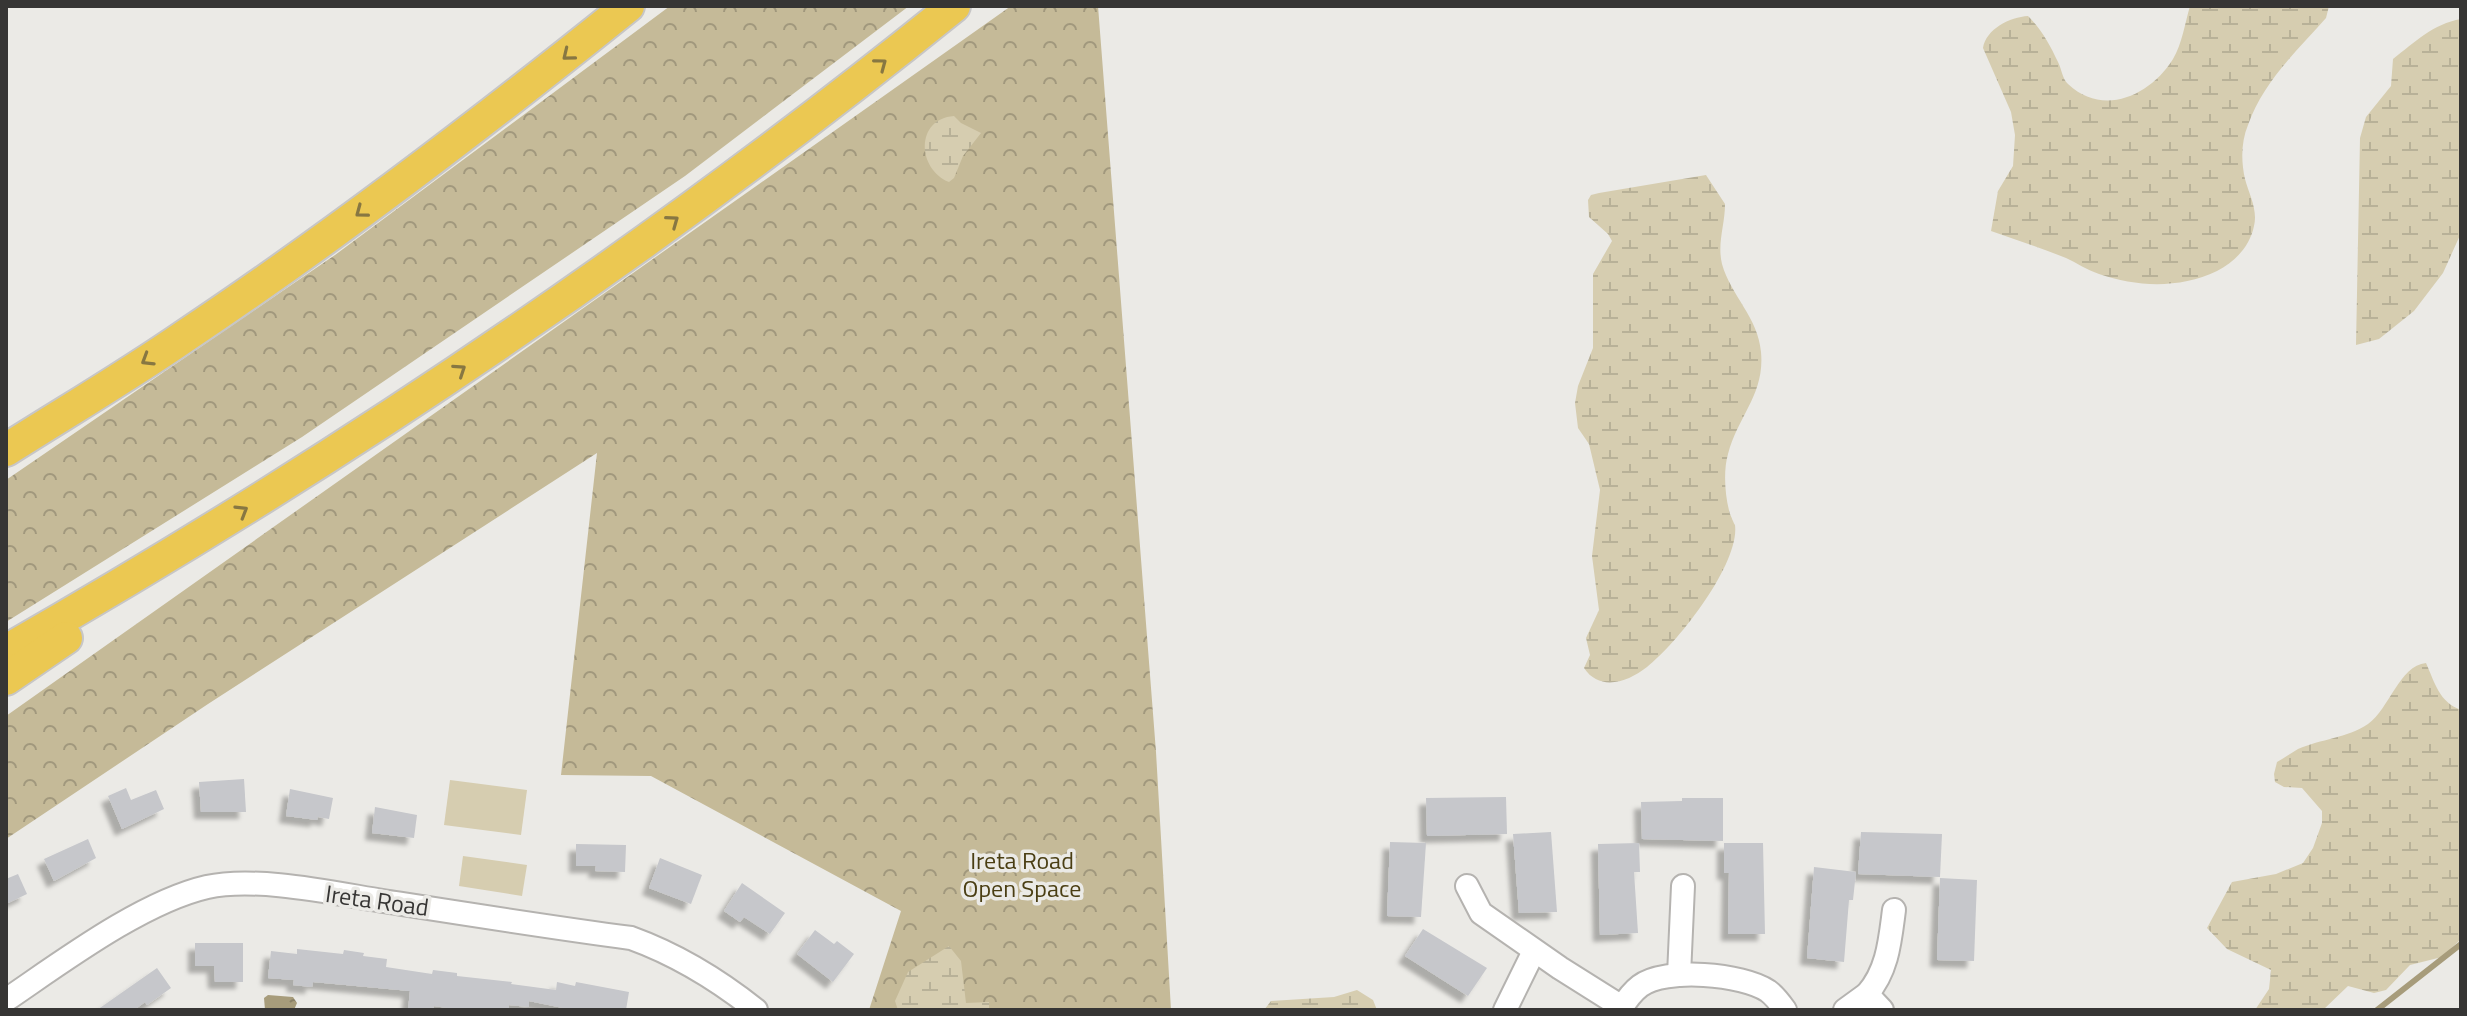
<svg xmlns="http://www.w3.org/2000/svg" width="2467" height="1016" font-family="'Titillium Web',sans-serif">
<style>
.green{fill:#d6cdb0}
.forest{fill:url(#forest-crowns)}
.wetland{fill:url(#wetland-marsh)}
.water{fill:url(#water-ripples)}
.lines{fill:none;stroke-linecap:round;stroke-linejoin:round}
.stream{stroke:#a79c7b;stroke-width:6}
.building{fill:#c6c7cb;filter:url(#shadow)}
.minor-casing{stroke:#b5b3b0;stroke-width:26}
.highway-casing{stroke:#c7c6c6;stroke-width:36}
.minor{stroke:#fff;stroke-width:22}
.highway{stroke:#ebc852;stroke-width:32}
.oneway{stroke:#877742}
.labels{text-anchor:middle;stroke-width:7;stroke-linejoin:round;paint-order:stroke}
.park-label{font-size:24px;fill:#4a3e13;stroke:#ebeae6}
.street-label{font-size:24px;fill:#363534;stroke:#ebeae6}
</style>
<defs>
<pattern id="forest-crowns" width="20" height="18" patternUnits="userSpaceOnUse" patternTransform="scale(2)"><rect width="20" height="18" fill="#c5ba98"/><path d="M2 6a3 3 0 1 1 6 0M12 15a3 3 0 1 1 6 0" fill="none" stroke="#a1987d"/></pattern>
<pattern id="wetland-marsh" width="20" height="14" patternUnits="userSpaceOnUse" patternTransform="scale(2)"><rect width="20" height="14" fill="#d6cdb0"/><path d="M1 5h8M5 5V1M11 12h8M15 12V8" fill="none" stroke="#b8b198"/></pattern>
<pattern id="water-ripples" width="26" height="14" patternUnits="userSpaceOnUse" patternTransform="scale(2)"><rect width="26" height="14" fill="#a79c7b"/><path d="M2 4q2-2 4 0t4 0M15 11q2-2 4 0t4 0" fill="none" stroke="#898066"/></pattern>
<filter id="shadow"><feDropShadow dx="-7" dy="7" stdDeviation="2" flood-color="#0004"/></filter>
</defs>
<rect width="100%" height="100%" fill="#ebeae6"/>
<!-- green -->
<g class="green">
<polygon points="450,780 527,790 521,835 444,825"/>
<polygon points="463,856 527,865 522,896 459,886"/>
</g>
<!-- forest -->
<g class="forest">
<polygon points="670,6 909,6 685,176 302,437 6,622 6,480 335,255"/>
<polygon points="1011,6 1098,6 1156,752 1171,1010 869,1010 901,911 651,776 561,775 597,453 208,704 6,839 6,716"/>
</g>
<!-- wetland -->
<g class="wetland">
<path d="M2190,6H2329L2326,18C2296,52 2263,82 2248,125C2241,142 2241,161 2245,179C2249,194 2258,210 2254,226C2250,246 2235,262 2217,271C2179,289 2137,287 2099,274C2087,270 2077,263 2066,258C2041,248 2016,240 1991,231L1998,191L2013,166L2015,135L2011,112L1983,48C1986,29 2010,17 2028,16C2042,30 2050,45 2058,62C2062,70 2062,78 2068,84C2103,117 2150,96 2173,59C2182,44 2185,23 2190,6Z"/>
<path d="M2461,19V233L2443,273L2414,311L2379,339L2356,345L2360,138L2366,117L2391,86L2393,59C2415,42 2433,24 2461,19Z"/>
<path d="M954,116L961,123L981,133L963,156L954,178L949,182C917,169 915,119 954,116Z"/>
<path d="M1706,175L1725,204C1725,225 1717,243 1722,264C1731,296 1758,317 1761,352C1765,394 1738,416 1728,454C1723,471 1725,497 1730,514C1731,516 1734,524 1735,525C1740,564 1677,644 1647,667C1628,682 1600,692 1584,668L1590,655L1586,638L1599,610L1592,556L1600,490L1589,444L1578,428L1575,403L1578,386L1593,348V274L1612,241L1608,234L1589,217L1588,200L1591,195L1599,193Z"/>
<path d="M2426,663C2435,683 2439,702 2461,710V939L2442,957L2410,965L2386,990L2374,993L2348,986L2323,1010H2255L2269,989L2271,970L2227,949L2207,928L2232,882L2276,874L2303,863L2313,848L2322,823V811L2302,788L2284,787L2275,782L2274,774L2277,762C2284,758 2291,753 2298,749C2321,739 2347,738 2368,724C2390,708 2399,666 2426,663Z"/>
<polygon points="949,946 961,961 966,1003 989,1002 989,1010 898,1010 895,1001 908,972"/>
<polygon points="1357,990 1373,1000 1377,1010 1264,1010 1271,1001 1334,997"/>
</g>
<!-- water -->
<polygon class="water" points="268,995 293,997 297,1003 294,1010 265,1010 264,998"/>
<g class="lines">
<!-- stream -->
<polyline class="stream" points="2377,1010 2461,944"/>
</g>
<!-- building -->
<g class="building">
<polygon points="244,779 246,812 201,812 199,782"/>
<polygon points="126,788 131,800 156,790 164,809 122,829 108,796"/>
<polygon points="290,789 333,798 329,819 318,817 317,820 286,816"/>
<polygon points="1506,797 1507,834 1427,836 1426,798"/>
<polygon points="1682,798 1723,798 1723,841 1642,839 1641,802 1682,801"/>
<polygon points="375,807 417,815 414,838 372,833"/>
<polygon points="1551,832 1557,912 1519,913 1513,834"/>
<polygon points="1861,832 1942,834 1940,877 1858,874"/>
<polygon points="88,839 96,858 54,881 44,859"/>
<polygon points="1390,842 1426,843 1421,917 1387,916"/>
<polygon points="1639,843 1640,872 1634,872 1638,933 1600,935 1598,844"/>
<polygon points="1724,843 1763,843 1765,934 1728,934 1729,873 1724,873"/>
<polygon points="576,844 626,845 625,872 595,871 596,866 576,866"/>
<polygon points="660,858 702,875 691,904 649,888"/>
<polygon points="1814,867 1856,872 1853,900 1849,900 1844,962 1807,958"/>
<polygon points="18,874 27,894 6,904 6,879"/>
<polygon points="1940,878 1977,880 1974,961 1937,960"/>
<polygon points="742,883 785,913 770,934 744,917 740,922 724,911"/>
<polygon points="1423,929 1487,968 1468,996 1405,956"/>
<polygon points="815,930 834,944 837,941 854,954 833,982 797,954"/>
<polygon points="195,943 243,943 243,982 215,982 214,966 195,966"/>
<polygon points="297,949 343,954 344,950 364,953 363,956 387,959 386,967 432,974 433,970 457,973 457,976 512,982 511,984 556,990 557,982 575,986 576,982 629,992 626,1010 573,1010 529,1001 529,1007 509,1005 509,1010 461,1010 434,1006 433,1010 408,1010 410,991 313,982 312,987 293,985 294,980 268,978 271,951 297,954"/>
<polygon points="157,968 171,988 147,1005 145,1002 134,1010 97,1010"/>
</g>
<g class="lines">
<defs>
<g id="minor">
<polyline points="1467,886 1481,913 1560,968 1622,1007"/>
<polyline points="1679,975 1683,886"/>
<path d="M1867,994C1888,970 1890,940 1894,910"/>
<path d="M6,1000C62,962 142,902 207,887C256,876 333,893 383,901C466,914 548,927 631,938C678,955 717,979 756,1010"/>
<polyline points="1505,1010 1534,951"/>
<path d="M1620,1010C1625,1002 1632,992 1640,986C1665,967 1743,974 1768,991C1775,996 1780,1003 1785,1010"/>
<polyline points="1845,1010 1867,994 1882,1010"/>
</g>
<g id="highway">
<path d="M6,450C66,412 127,376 185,336C338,234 485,121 628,6"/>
<path d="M6,651C338,461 656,247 954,6"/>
<polyline points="6,679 66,638"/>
</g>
</defs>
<!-- minor casing -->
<use href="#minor" class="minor-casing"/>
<!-- highway casing -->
<use href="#highway" class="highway-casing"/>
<!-- minor -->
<use href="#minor" class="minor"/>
<!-- highway -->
<use href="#highway" class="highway"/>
</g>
<!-- one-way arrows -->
<defs><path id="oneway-chevron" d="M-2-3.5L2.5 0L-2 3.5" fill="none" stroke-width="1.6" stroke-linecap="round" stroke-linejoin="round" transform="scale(2)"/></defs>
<g class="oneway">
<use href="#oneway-chevron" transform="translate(568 55) rotate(141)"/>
<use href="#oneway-chevron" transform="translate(881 64) rotate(-37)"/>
<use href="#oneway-chevron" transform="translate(361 212) rotate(143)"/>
<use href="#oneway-chevron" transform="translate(673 221) rotate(-36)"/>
<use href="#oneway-chevron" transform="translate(147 360) rotate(148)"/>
<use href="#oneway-chevron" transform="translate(460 370) rotate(-34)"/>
<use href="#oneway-chevron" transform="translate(242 511) rotate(-31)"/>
</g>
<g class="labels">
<!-- park labels -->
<g class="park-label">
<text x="1022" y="869">Ireta Road<tspan x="1022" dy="28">Open Space</tspan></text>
</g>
<!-- street labels -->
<g class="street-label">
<text transform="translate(377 901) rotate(8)" y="8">Ireta Road</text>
</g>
</g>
<!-- border -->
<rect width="2467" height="1016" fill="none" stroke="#363534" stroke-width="16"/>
</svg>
